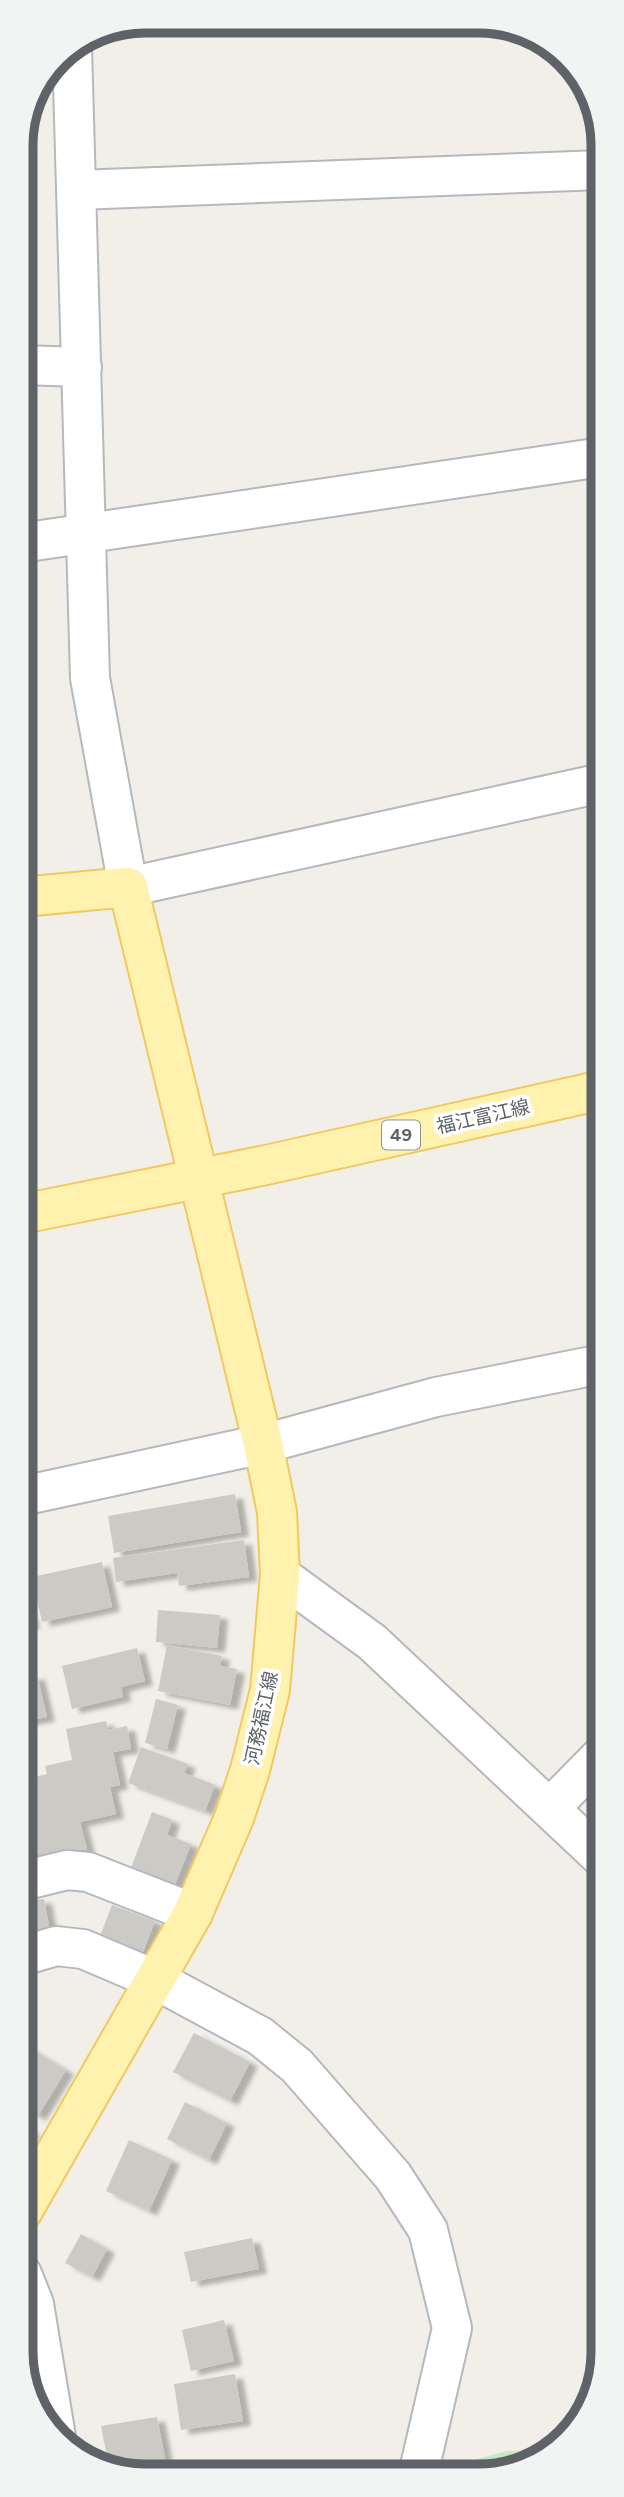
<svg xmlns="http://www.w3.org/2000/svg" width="624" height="2497" font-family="Figtree,'Noto Sans JP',sans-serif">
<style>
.green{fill:#c5e8c5}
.building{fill:#cccac5;filter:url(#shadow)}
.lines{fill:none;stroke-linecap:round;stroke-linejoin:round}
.minor-casing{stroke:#b5b8bc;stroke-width:42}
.major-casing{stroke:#f2c960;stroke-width:42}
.minor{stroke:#fff;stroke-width:38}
.major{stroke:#fff2af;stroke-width:38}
.labels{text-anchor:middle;stroke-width:7;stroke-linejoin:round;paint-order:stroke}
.shield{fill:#fff;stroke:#8f9295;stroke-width:2}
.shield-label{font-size:18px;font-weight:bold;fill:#5f6368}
.street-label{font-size:19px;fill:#5f6368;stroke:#fff}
.rim{fill:none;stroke:#5f6368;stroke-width:9}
</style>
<defs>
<filter id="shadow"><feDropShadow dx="8" dy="4.5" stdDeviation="2" flood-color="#0004"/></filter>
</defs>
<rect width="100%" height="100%" fill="#f1efe8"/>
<!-- green -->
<polygon class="green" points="507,2451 540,2451 496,2475 463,2475 463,2463"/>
<!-- building -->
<g class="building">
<polygon points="235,1494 241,1532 114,1553 108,1516"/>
<polygon points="244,1540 249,1577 179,1586 177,1573 116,1582 113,1558"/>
<polygon points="102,1562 112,1607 42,1622 32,1577"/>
<polygon points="22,1590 32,1624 22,1627"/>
<polygon points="158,1610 220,1615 217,1648 156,1642"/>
<polygon points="167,1645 222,1656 220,1666 237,1669 230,1705 158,1691"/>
<polygon points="137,1648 145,1681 121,1687 123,1697 72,1709 62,1666"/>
<polygon points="37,1675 47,1717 22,1722 22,1678"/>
<polygon points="156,1699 178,1705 167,1749 145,1743"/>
<polygon points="106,1721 108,1730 127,1726 131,1749 113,1752 120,1785 110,1787 116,1814 80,1822 87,1849 32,1860 30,1851 22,1852 22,1780 47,1774 45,1766 72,1760 66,1729"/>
<polygon points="141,1747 188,1764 184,1773 215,1785 205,1811 128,1783"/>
<polygon points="152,1812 172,1820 167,1835 191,1844 173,1890 129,1873"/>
<polygon points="44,1899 51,1937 22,1944 22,1900"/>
<polygon points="112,1905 155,1921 141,1957 98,1941"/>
<polygon points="194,2033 250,2062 230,2101 173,2072"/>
<polygon points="23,2044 66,2070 38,2116 22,2107"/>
<polygon points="185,2102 227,2123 209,2160 167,2139"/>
<polygon points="22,2125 32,2131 22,2148"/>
<polygon points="129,2140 172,2160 149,2211 106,2191"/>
<polygon points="81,2234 107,2249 92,2277 65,2263"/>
<polygon points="252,2238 259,2269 191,2282 184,2252"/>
<polygon points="224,2320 234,2361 191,2371 182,2330"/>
<polygon points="235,2374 243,2421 181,2430 174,2384"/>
<polygon points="157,2417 168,2474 120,2474 109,2467 101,2426"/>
</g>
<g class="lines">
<defs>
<g id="minor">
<polyline points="72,48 90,678 128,887 602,783"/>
<polyline points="77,190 602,170"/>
<polyline points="21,365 82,367"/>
<polyline points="21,543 602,457"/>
<polyline points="22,1496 263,1444 436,1397 602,1364"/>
<polyline points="280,1575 372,1642 603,1859"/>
<polyline points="550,1808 603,1754"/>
<polyline points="22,1881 67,1870 88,1872 193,1913"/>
<polyline points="22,1956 56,1946 83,1949 156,1980 260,2036 297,2066 393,2176 428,2230 452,2328 418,2475"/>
<polyline points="22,2274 34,2304 56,2437"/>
</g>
<g id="major">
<polyline points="22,897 128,887 263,1444 277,1512 280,1575 270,1690 250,1770 234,1818 193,1913 22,2212"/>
<polyline points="22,1214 266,1165 602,1090"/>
</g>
</defs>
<!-- minor casing -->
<use href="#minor" class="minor-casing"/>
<!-- major casing -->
<use href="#major" class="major-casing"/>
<!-- minor -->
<use href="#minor" class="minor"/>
<!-- major -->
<use href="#major" class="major"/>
</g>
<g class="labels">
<!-- shield labels -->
<rect class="shield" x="382" y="1120.5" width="38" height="29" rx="5"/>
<g class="shield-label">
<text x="401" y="1141">49</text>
</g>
<!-- street labels -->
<g class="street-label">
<text transform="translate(483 1116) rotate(-13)" y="7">福江富江線</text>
<text transform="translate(261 1718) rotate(-78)" y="7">河務福江線</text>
</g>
</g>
<!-- crop -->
<path d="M0 0H624V2497H0ZM145 33H479A112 112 0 0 1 591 145V2352A112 112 0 0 1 479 2464H145A112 112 0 0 1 33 2352V145A112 112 0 0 1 145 33Z" fill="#f2f3f3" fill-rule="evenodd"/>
<path class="rim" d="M145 33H479A112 112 0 0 1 591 145V2352A112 112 0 0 1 479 2464H145A112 112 0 0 1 33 2352V145A112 112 0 0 1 145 33Z"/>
</svg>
